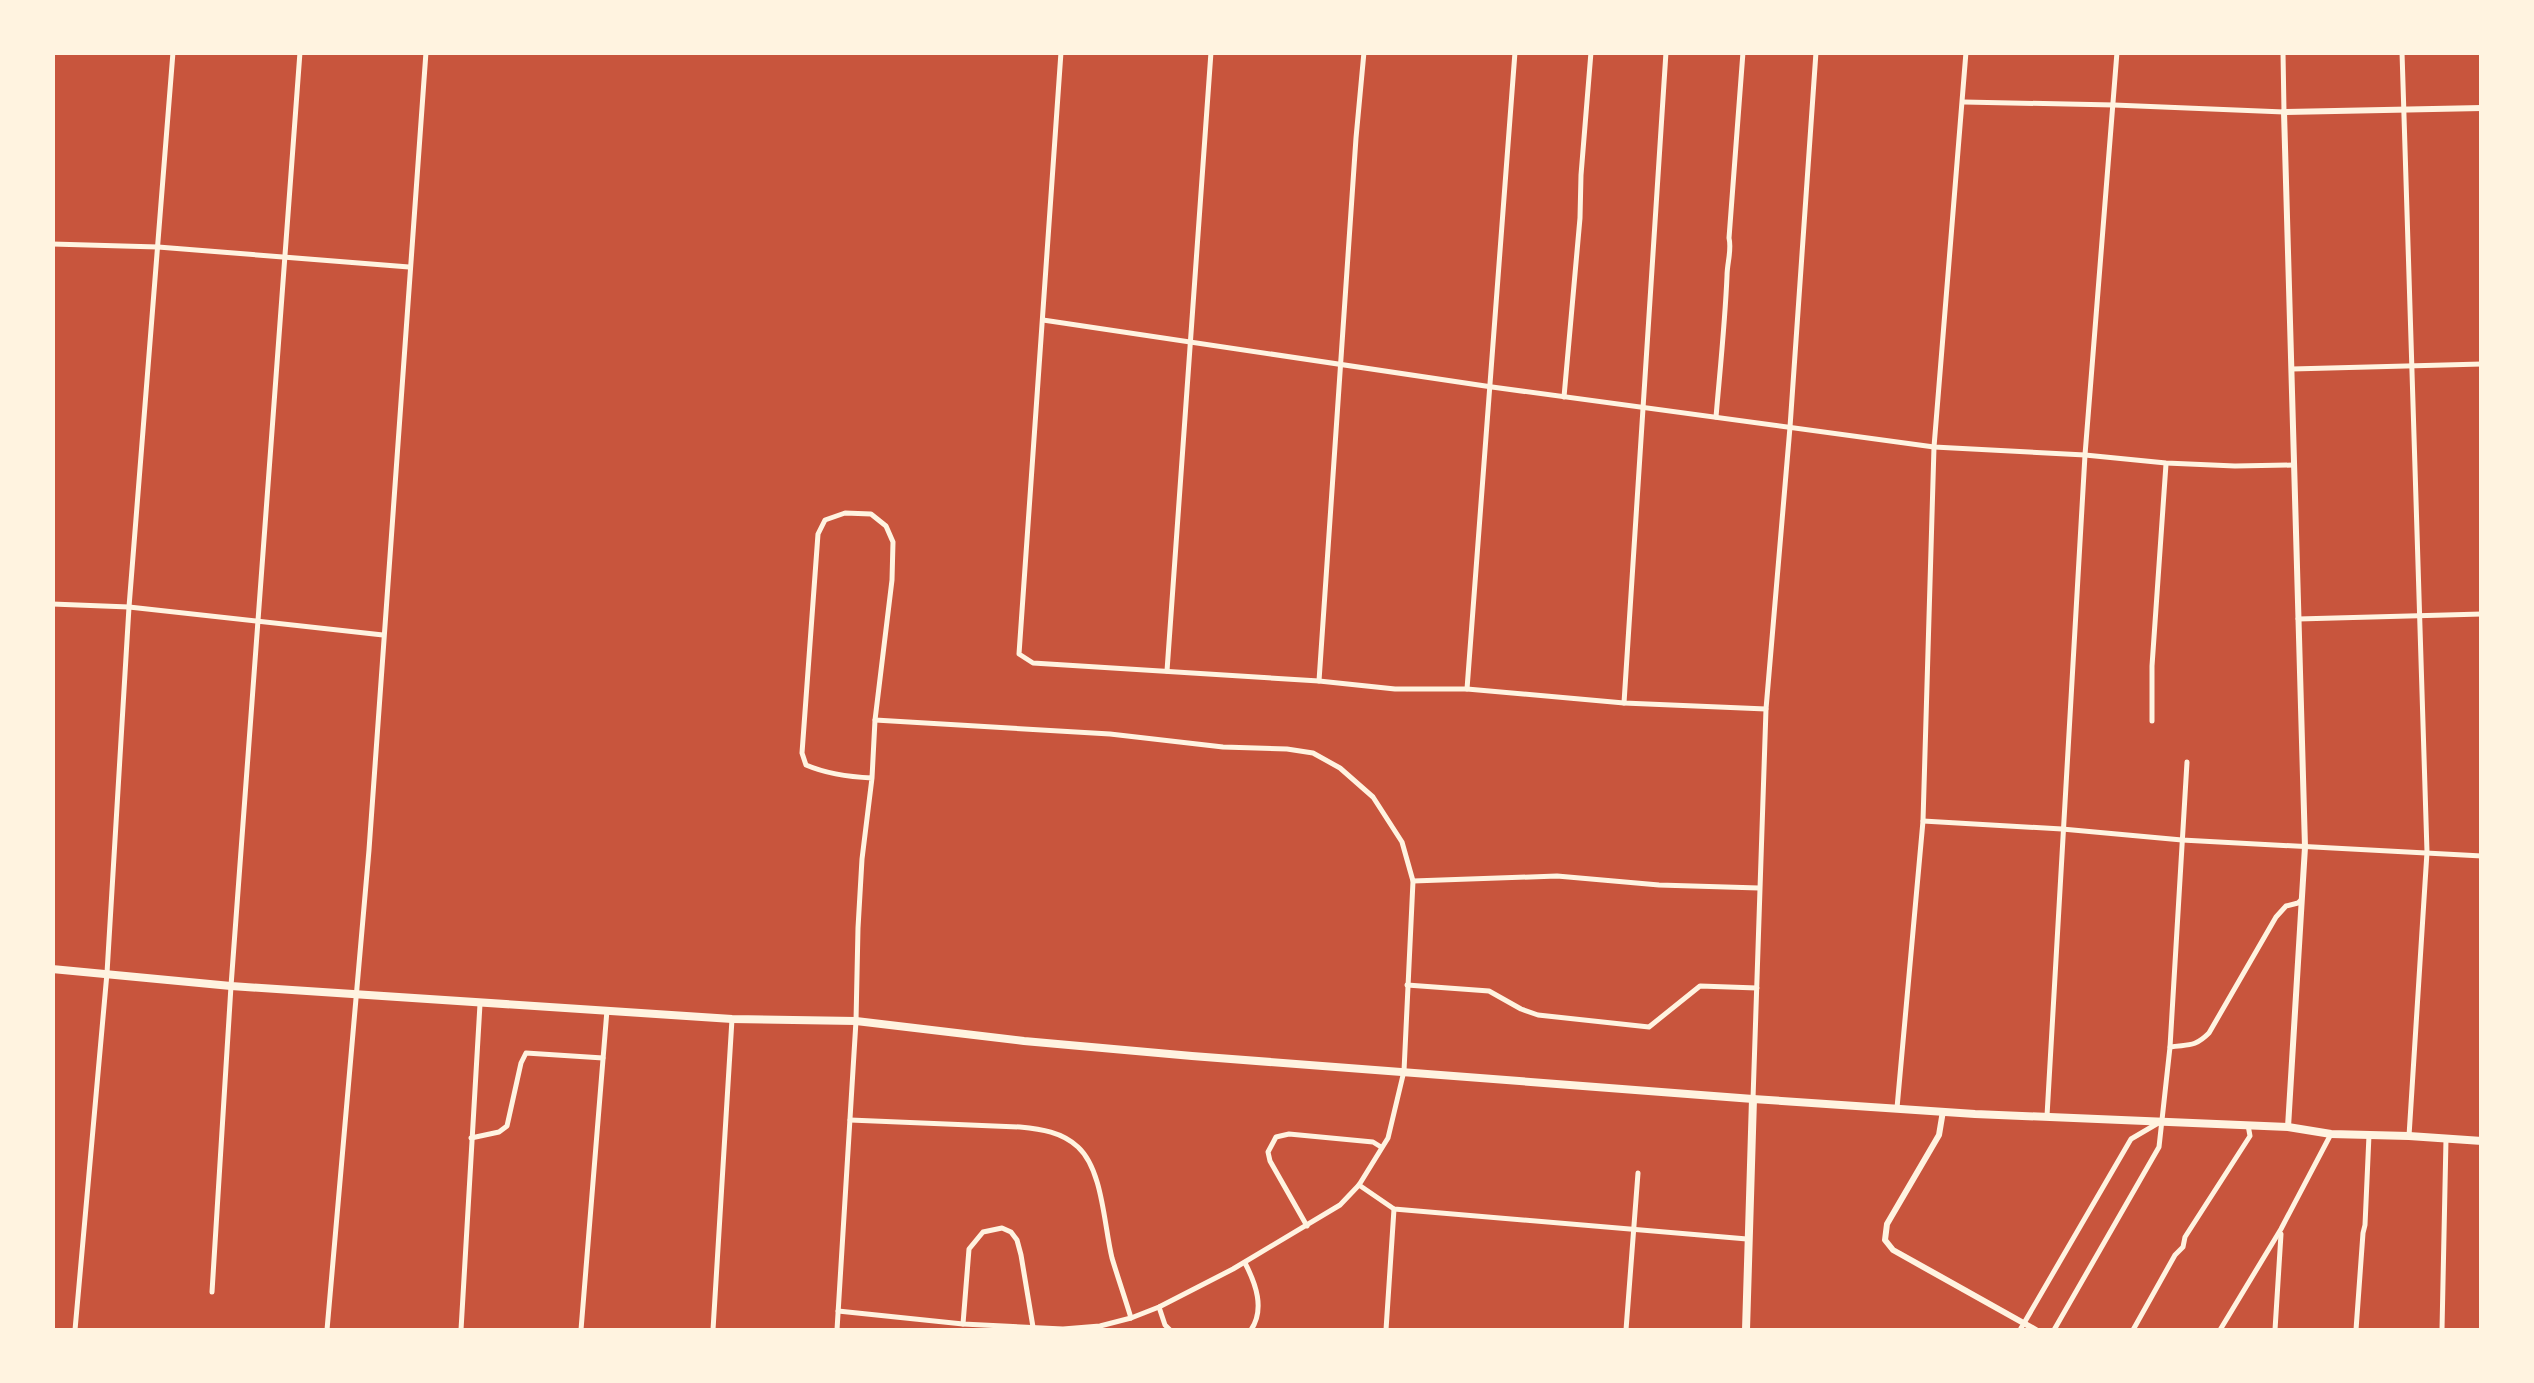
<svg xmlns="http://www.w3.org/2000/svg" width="2534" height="1383" font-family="'PT Sans Narrow',sans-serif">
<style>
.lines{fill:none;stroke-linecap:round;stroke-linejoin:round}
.minor{stroke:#fff3e0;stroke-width:5}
.tertiary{stroke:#fff3e0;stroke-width:6}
.secondary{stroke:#fff3e0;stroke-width:8}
</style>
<rect width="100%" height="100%" fill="#c8553d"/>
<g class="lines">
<!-- minor -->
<g class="minor">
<polyline points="1061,52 1019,654 1033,663 1319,681 1395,689 1467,689 1624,703 1766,709"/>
<polyline points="2402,52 2427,852 2409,1136"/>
<polyline points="1964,102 2114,105 2284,112 2283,52"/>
<polyline points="52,244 158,247 409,267"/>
<polyline points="1043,320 1492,387 1934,447 2085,455 2166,463 2235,466 2294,465"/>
<polyline points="2292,369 2482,364"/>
<polyline points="1564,397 1580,218 1581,175 1591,52"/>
<path d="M1716,417C1720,370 1725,323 1727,276C1727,263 1732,250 1729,238L1743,52"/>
<polyline points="52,604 129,607 383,635"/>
<polyline points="2298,619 2482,614"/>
<polyline points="1167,671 1211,52"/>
<polyline points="1319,681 1356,138 1364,52"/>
<polyline points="1467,689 1515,52"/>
<polyline points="1624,703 1666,52"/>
<polyline points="2152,721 2152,666 2166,464"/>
<polyline points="1923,821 2062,829 2182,840 2482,856"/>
<polyline points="1413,881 1557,876 1659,885 1759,888"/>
<polyline points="1407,985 1489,991 1521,1009 1538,1015 1649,1027 1700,986 1757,988"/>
<path d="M2170,1047C2188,1044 2194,1048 2209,1033L2276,917L2286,906L2298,903L2301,900"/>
<polyline points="1753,1099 1766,709 1790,427 1816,52"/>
<polyline points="1897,1108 1923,821 1934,447 1966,52"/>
<polyline points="2047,1116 2085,455 2117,52"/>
<path d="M850,1120L1020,1127C1041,1129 1062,1132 1078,1147C1103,1170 1104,1226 1112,1258C1118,1278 1125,1298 1131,1318"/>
<polyline points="471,1138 499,1132 507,1126 521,1063 526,1053 603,1058"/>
<polyline points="1359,1185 1394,1209 1747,1239"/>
<polyline points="1307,1226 1270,1161 1268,1152 1276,1137 1289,1134 1373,1142 1381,1147"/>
<path d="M1245,1263C1256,1284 1265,1309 1251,1330"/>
<polyline points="212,1292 231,986 300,52"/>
<polyline points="1159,1307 1165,1325 1170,1330"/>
<polyline points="838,1311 963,1324 1063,1329 1100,1326 1131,1318 1159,1307 1233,1269 1340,1205 1359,1185 1388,1138 1404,1071 1413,881 1402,842 1373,797 1340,768 1313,753 1287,749 1223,747 1110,734 875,720"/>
<polyline points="963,1324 969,1249 983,1232 1002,1228 1011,1232 1017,1240 1021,1255 1033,1327"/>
<polyline points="75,1330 107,973 129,607 173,52"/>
<polyline points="327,1330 369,850 426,52"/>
<polyline points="461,1330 480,1004"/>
<polyline points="581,1330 607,1010"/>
<polyline points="713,1330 732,1019"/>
<path d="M837,1330L856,1021L858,928L862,859L872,778L875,720L892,580L893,542L886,526L871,514L845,513L825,520L818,534L802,753L806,765C827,774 849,777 872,778"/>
<polyline points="1386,1330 1394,1209"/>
<polyline points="1626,1330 1638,1173"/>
<polyline points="2020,1330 2131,1139 2160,1122"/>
<polyline points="2054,1330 2159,1147 2170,1047 2187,762"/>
<polyline points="2133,1330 2175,1255 2183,1247 2185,1237 2250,1136 2248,1125"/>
<polyline points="2220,1330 2281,1229 2331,1134"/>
<polyline points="2275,1330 2281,1234"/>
<polyline points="2356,1330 2363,1233 2365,1225 2369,1135"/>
<polyline points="2442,1330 2446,1139"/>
</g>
<!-- tertiary -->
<g class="tertiary">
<polyline points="1943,1111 1939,1135 1887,1224 1885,1240 1893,1250 2036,1330"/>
<polyline points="2288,1127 2305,847 2284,112 2482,108"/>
</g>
<!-- secondary -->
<g class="secondary">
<polyline points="52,969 231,986 732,1019 856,1021 1024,1041 1192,1056 1753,1099 1975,1114 2288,1127 2331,1134 2409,1136 2482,1141"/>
<polyline points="1746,1330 1753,1099"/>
</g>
</g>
<!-- border -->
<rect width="2534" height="1383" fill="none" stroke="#fff3e0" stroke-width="110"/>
</svg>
